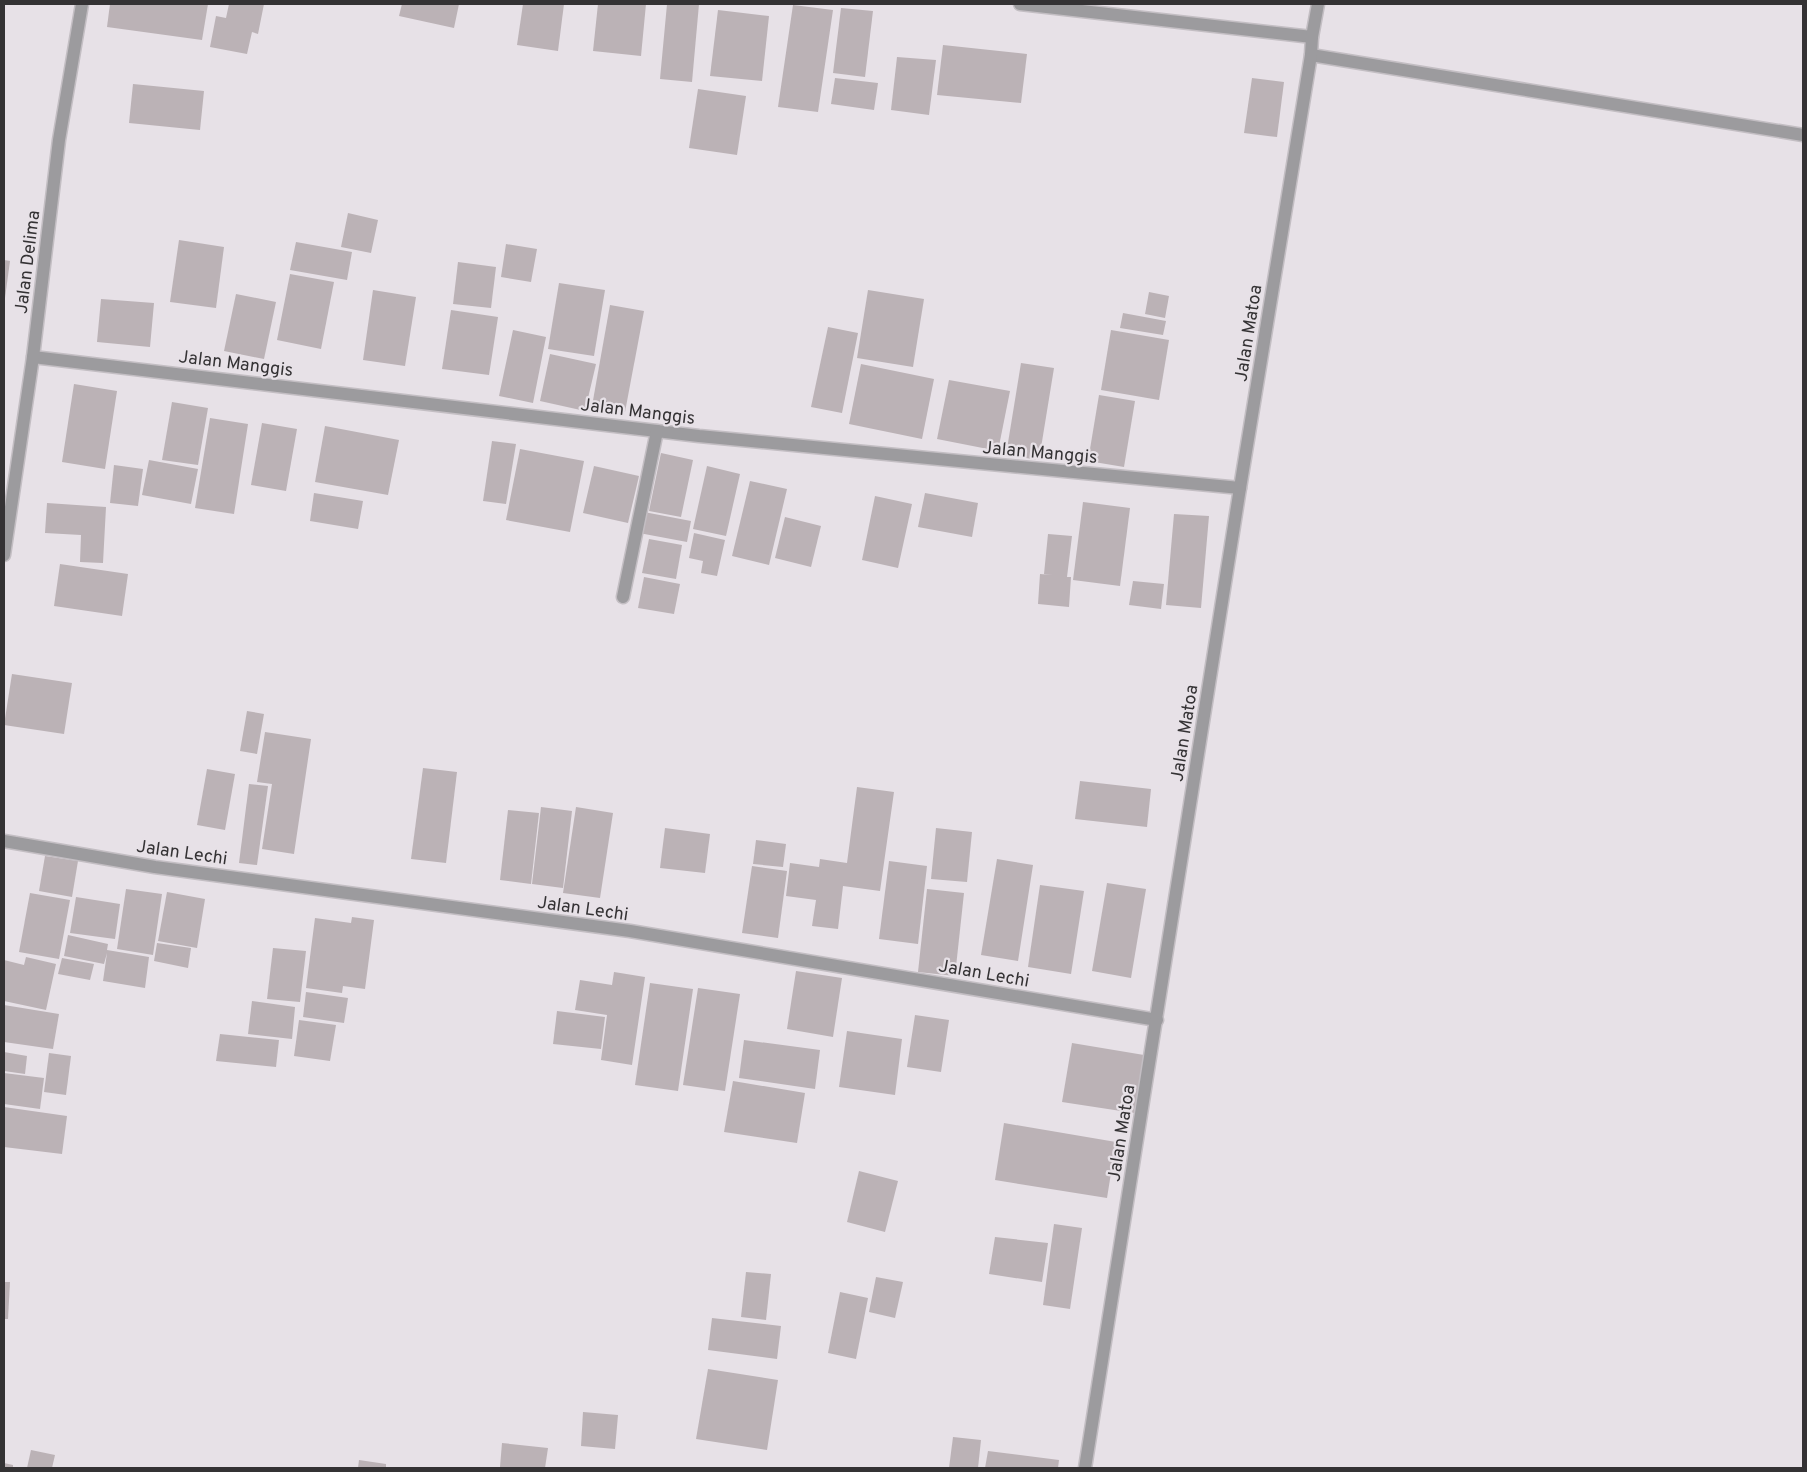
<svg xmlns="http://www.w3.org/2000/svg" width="1807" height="1472" font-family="Overpass,sans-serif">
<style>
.building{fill:#bbb2b6}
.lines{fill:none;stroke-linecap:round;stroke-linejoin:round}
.street-casing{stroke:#c3bec3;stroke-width:15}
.street{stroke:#9c9b9e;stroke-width:12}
.labels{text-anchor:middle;stroke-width:4.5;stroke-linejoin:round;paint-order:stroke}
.street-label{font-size:18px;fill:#343234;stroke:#e7e1e7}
</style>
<rect width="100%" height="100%" fill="#e7e1e7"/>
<!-- building -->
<g class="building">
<polygon points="110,4 208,4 202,40 107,27"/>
<polygon points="229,4 264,4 258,34 252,32 247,54 210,47 216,16 226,18"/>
<polygon points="402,4 459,4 454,28 399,16"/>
<polygon points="523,4 564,4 558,51 517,45"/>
<polygon points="598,4 646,4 641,56 593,51"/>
<polygon points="667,4 699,4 692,82 660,79"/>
<polygon points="793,5 833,10 818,112 778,107"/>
<polygon points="841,8 873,11 865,77 833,73"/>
<polygon points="718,10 769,16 762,81 710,76"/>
<polygon points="943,45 1027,54 1021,103 937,95"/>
<polygon points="897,57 936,60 929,115 891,110"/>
<polygon points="835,78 878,83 874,110 831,104"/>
<polygon points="1252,78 1284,82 1277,137 1244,133"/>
<polygon points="133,84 204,91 200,130 129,123"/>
<polygon points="698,89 746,96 737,155 689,148"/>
<polygon points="348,213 378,220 371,253 341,247"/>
<polygon points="179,240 224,247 216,308 170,302"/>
<polygon points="296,242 352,252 347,280 290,270"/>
<polygon points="506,244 537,249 531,282 501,277"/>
<polygon points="4,260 10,261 5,298 4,298"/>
<polygon points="458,262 496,267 491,308 453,304"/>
<polygon points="290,274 334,282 321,349 277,340"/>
<polygon points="559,283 605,290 594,356 548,349"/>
<polygon points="373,290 416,297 405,366 363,360"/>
<polygon points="868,290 924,299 913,367 857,358"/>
<polygon points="1149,292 1169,296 1165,318 1145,314"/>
<polygon points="236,294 276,302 264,359 224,351"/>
<polygon points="101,299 154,303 150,347 97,342"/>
<polygon points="610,305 644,311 625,412 592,406"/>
<polygon points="451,310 498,317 489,375 442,369"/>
<polygon points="1123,313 1166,321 1163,335 1120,328"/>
<polygon points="828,327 858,333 842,413 811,407"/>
<polygon points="513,330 546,337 533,403 499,396"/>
<polygon points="1111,330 1169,340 1159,400 1101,390"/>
<polygon points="550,354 596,364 585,411 540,401"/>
<polygon points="1021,363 1054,368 1039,460 1006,455"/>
<polygon points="861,364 934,379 922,439 849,424"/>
<polygon points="949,380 1010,391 998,451 937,439"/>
<polygon points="74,384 117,391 105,469 62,462"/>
<polygon points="1099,395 1135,401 1124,467 1088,461"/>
<polygon points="172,402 208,408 198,465 162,460"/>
<polygon points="210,418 248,424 234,514 195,508"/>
<polygon points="262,423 297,429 286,491 251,485"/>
<polygon points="325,426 399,440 388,495 315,482"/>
<polygon points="492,441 516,444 506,504 483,501"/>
<polygon points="520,449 584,461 570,532 506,520"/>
<polygon points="661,453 693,460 681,517 649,511"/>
<polygon points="149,460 198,469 191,504 142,495"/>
<polygon points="114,465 143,469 138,506 110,503"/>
<polygon points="594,466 639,476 628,523 583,513"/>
<polygon points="707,466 740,474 726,536 693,529"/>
<polygon points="750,481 787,489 769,565 732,556"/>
<polygon points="314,493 363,501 358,529 310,521"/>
<polygon points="925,493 978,503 972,537 918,527"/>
<polygon points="875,496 912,504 898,568 862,560"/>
<polygon points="1083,502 1130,508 1120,586 1073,580"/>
<polygon points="47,503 106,507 103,563 80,562 81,535 45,533"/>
<polygon points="644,512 691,521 687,542 639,533"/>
<polygon points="1174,514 1209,516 1201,608 1166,605"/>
<polygon points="785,517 821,526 811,567 775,558"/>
<polygon points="694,533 725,540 717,576 701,573 703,561 689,558"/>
<polygon points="1048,534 1072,536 1067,577 1071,577 1069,607 1038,604 1040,574 1052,575 1044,574"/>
<polygon points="649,539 682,545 676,579 642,573"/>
<polygon points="60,564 128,574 122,616 54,606"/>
<polygon points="644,577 680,584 674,614 638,608"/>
<polygon points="1133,581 1164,584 1161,609 1129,605"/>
<polygon points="12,674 72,683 64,734 4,725"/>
<polygon points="247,711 264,714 257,754 240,751"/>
<polygon points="265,732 311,739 294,854 262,849 272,784 257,782"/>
<polygon points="423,768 457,772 446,863 411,859"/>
<polygon points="207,769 235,774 225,830 197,825"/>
<polygon points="1080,781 1151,789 1147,827 1075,819"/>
<polygon points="249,784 268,786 257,865 239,863"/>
<polygon points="857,787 894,792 880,891 843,886 838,929 812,926 816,900 786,896 790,863 819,867 820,859 847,863"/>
<polygon points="541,807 572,811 563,888 532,884"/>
<polygon points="576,807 613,813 600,898 563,893"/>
<polygon points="508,810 539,813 531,884 500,880"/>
<polygon points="665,828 710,834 705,873 660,868"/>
<polygon points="936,828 972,832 967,882 931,879"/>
<polygon points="756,840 786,844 783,867 753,864"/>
<polygon points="45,856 78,861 72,897 39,891"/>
<polygon points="997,859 1033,865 1018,961 981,955"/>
<polygon points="889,861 927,866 918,944 879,939"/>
<polygon points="752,866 787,871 778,938 742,933"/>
<polygon points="1107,883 1146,889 1131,978 1092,971"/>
<polygon points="1040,885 1084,891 1071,974 1028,967"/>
<polygon points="126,889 162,894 153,955 117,949"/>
<polygon points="927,889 964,893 955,976 918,972"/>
<polygon points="167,892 205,899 197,948 158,941"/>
<polygon points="30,893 70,900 59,959 19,952"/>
<polygon points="76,897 120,904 115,939 70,933"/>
<polygon points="352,917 374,920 365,989 343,986 342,993 306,988 315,918 351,923"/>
<polygon points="68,935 108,944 107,950 149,957 145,988 103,981 107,953 104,964 64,956"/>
<polygon points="157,943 191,948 188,968 154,961"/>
<polygon points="273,948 306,951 300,1002 267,999"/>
<polygon points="26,957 56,964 46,1010 4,1001 4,960 24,965"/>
<polygon points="62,958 94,964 90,980 58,974"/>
<polygon points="796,971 842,978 833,1037 787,1029"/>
<polygon points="614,972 645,977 632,1065 601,1060 607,1015 575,1010 580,980 612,985"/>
<polygon points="650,983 693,989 678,1091 635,1085"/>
<polygon points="698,988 740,994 725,1091 683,1085"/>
<polygon points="306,992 348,998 344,1023 303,1017"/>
<polygon points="252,1001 295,1007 292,1039 248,1034"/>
<polygon points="4,1005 59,1014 53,1049 4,1042"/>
<polygon points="557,1011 605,1017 601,1049 553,1044"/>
<polygon points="915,1015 949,1020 941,1072 907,1067"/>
<polygon points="299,1020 336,1025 330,1061 294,1056"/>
<polygon points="847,1031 902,1039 895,1095 839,1087"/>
<polygon points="220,1034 279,1040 276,1067 216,1061"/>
<polygon points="744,1040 820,1050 815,1089 739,1078"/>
<polygon points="1072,1043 1144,1055 1134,1113 1062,1102"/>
<polygon points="4,1052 27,1056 25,1074 4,1071"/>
<polygon points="49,1053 71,1056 66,1095 44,1092"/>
<polygon points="4,1073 44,1078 40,1109 4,1104"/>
<polygon points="733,1081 805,1093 797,1143 724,1132"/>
<polygon points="4,1107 67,1116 62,1154 4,1147"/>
<polygon points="1004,1123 1116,1142 1107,1198 995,1180"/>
<polygon points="859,1171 898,1181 885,1232 847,1222"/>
<polygon points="1054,1224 1082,1228 1070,1309 1043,1305"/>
<polygon points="995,1237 1048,1243 1042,1282 989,1274"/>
<polygon points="746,1272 771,1274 766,1320 741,1317"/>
<polygon points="876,1277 903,1282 895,1318 869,1312"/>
<polygon points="4,1282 10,1282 8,1319 4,1319"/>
<polygon points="840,1292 868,1298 856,1359 828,1353"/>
<polygon points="712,1318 781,1326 777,1359 708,1350"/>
<polygon points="708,1369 778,1380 767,1450 696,1439"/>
<polygon points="583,1412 618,1415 615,1449 581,1446"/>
<polygon points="953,1437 981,1440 978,1468 949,1468"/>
<polygon points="502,1443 548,1448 545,1468 500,1467"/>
<polygon points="31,1450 55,1455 52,1468 27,1468"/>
<polygon points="988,1451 1059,1460 1058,1468 985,1468"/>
<polygon points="359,1460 386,1464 386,1468 358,1468"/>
<polygon points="4,1463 13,1465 13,1468 4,1468"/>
</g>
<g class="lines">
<defs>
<g id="street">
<polyline points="1020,4 1312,37"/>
<polyline points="1311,55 1803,135"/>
<polyline points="33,357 699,436 1240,488"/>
<polyline points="4,555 33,357 59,140 82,4"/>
<polyline points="623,597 657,431"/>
<polyline points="4,841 155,867 630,931 1157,1020"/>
<polyline points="1085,1468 1240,488 1311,55 1312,37 1318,4"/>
</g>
</defs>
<!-- street casing -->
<use href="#street" class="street-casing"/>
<!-- street -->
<use href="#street" class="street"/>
</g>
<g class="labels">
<!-- street labels -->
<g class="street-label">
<text transform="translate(27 262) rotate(-83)" y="6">Jalan Delima</text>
<text transform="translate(1248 333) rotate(-81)" y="6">Jalan Matoa</text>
<text transform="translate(236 363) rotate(7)" y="6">Jalan Manggis</text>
<text transform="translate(638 411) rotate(7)" y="6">Jalan Manggis</text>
<text transform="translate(1040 452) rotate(5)" y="6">Jalan Manggis</text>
<text transform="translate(1184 733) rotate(-81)" y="6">Jalan Matoa</text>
<text transform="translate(182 852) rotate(8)" y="6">Jalan Lechi</text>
<text transform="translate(583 908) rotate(8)" y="6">Jalan Lechi</text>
<text transform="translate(984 973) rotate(10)" y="6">Jalan Lechi</text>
<text transform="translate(1121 1133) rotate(-81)" y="6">Jalan Matoa</text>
</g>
</g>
<!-- border -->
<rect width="1807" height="1472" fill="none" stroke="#343234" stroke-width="10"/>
</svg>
